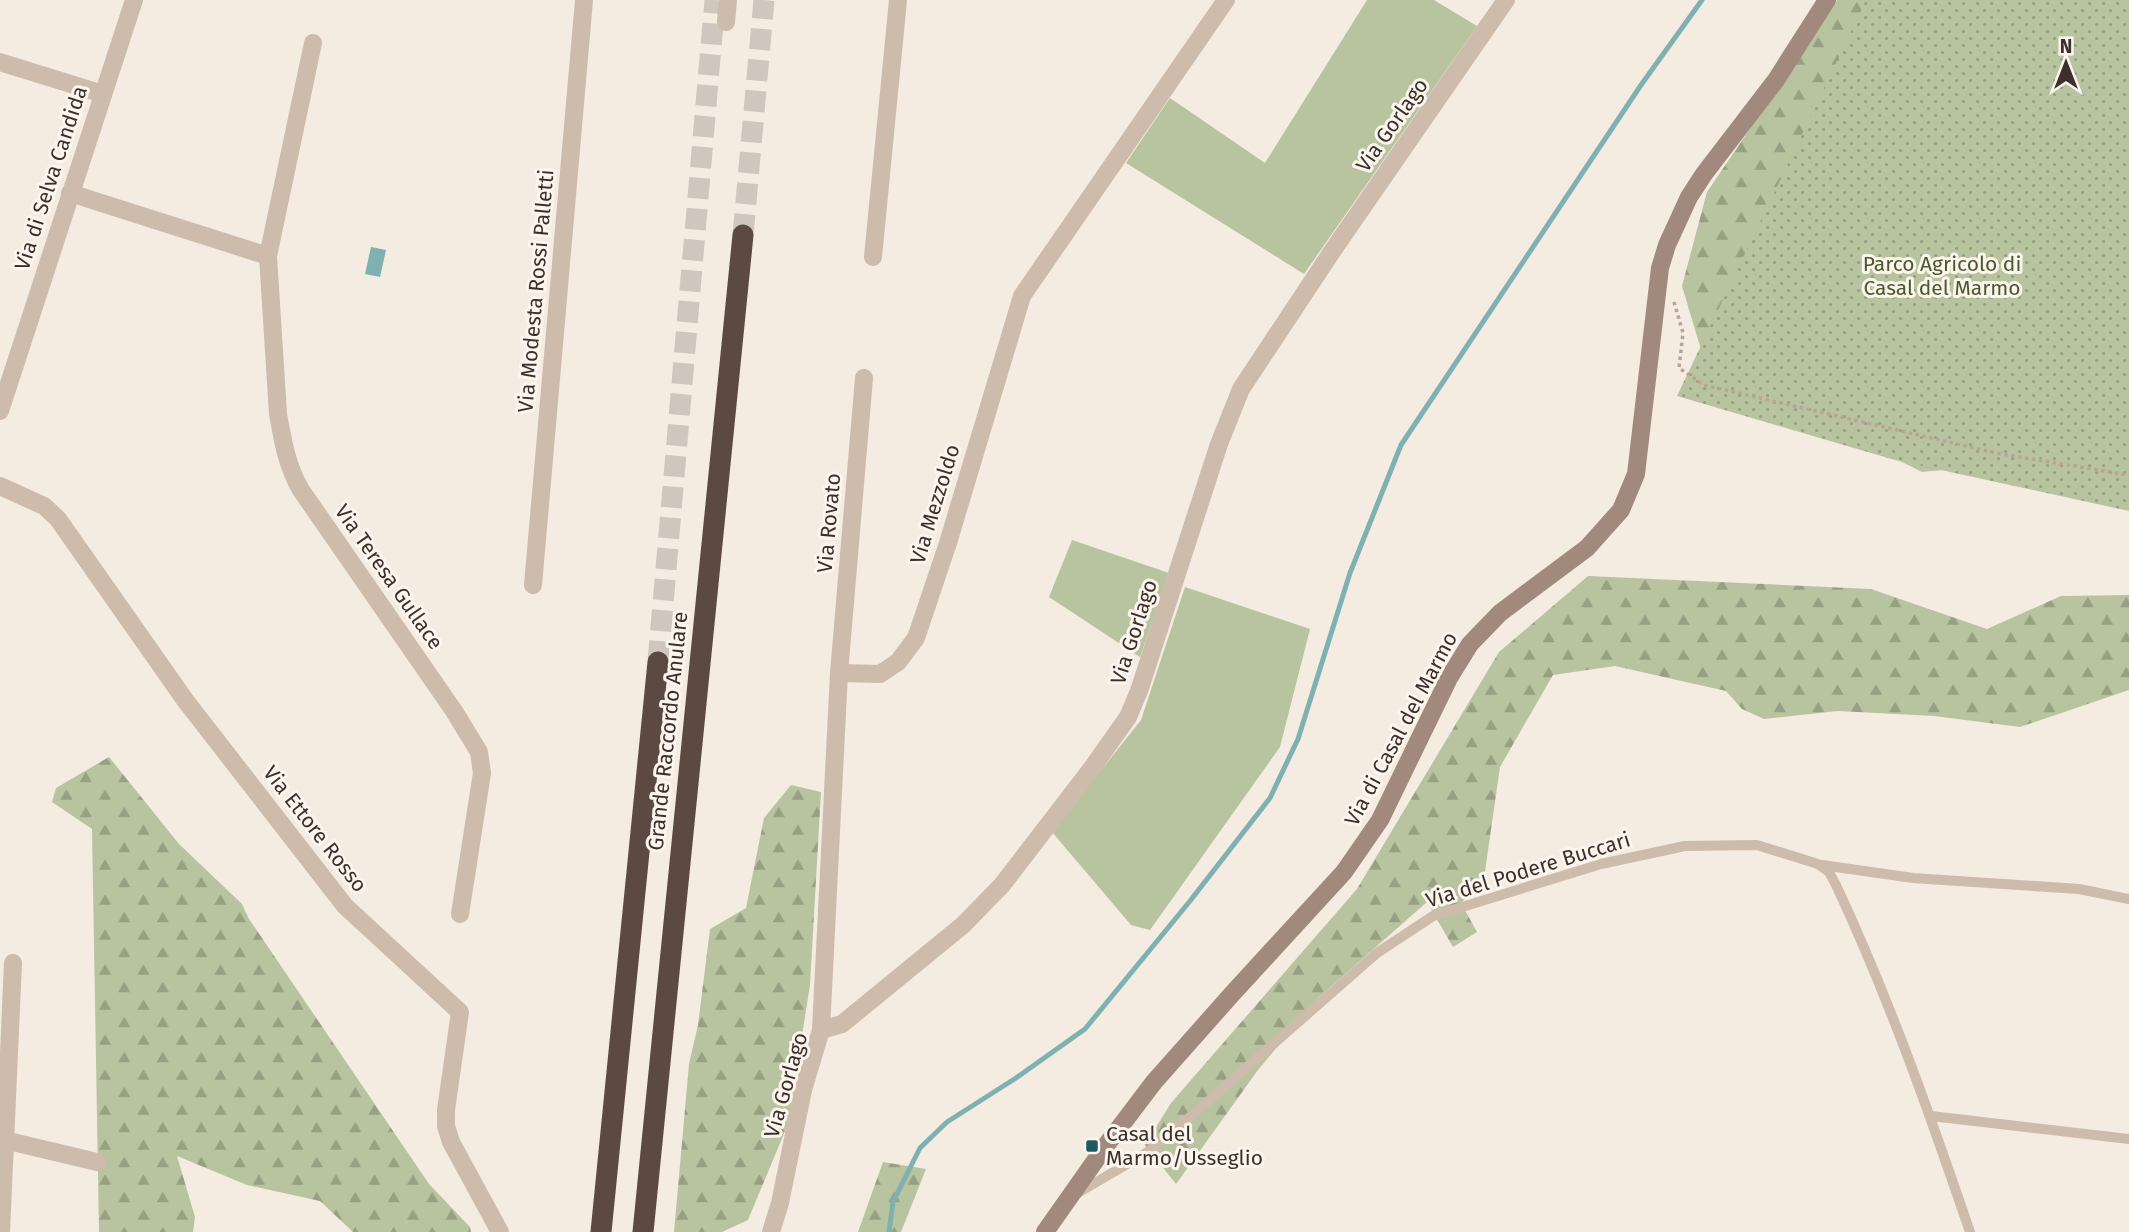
<svg xmlns="http://www.w3.org/2000/svg" width="2129" height="1232" font-family="'Fira Sans',sans-serif">
<style>
.green{fill:#b8c4a0}
.forest{fill:url(#forest-firs)}
.park{fill:url(#park-dots)}
.water{fill:#7fb0b2}
.lines{fill:none;stroke-linecap:round;stroke-linejoin:round}
.stream{stroke:#7fb0b2;stroke-width:5}
.motorway-tunnel{stroke:#cfc6bd;stroke-width:21;stroke-dasharray:21 10;stroke-linecap:butt}
.path{stroke:#b9a596;stroke-width:3.5;stroke-dasharray:3.5 3.5;stroke-linecap:butt}
.service{stroke:#cdbbac;stroke-width:10}
.minor{stroke:#cdbbac;stroke-width:18}
.tertiary{stroke:#cdbbac;stroke-width:18}
.secondary{stroke:#a18a7d;stroke-width:18}
.motorway{stroke:#5c4a42;stroke-width:21}
.poi-dot{fill:#1f5a5e;stroke:#fbf5ee;stroke-width:2.5}
.labels{text-anchor:middle;stroke-width:6;stroke-linejoin:round;paint-order:stroke}
.street-label{font-size:21px;fill:#3b302b;stroke:#fbf5ee}
.park-label{font-size:21px;fill:#4a5a2e;stroke:#fbf5ee}
.poi-label{font-size:21px;fill:#3b302b;stroke:#fbf5ee;text-anchor:start}
</style>
<defs>
<pattern id="forest-firs" width="22" height="20" patternUnits="userSpaceOnUse" patternTransform="scale(1.75)"><rect width="22" height="20" fill="#b8c4a0"/><path d="M5 1l3.5 6h-7zM16 11l3.5 6h-7z" fill="#97a083"/></pattern>
<pattern id="park-dots" width="8" height="8" patternUnits="userSpaceOnUse" patternTransform="scale(1.75)"><rect width="8" height="8" fill="#b8c4a0"/><path d="M2 2h.1M6 6h.1" fill="none" stroke="#97a083" stroke-width="1.8" stroke-linecap="round"/></pattern>
</defs>
<rect width="100%" height="100%" fill="#f4ebe1"/>
<!-- green -->
<g class="green">
<polygon points="1367,0 1434,0 1477,26 1304,274 1126,163 1170,98 1265,163"/>
<polygon points="1072,540 1169,573 1140,657 1049,597"/>
<polygon points="1185,587 1310,629 1280,747 1150,930 1131,925 1052,832 1141,720"/>
</g>
<!-- forest -->
<g class="forest">
<polygon points="1837,0 2129,0 1964,468 1922,472 1705,363 1682,286 1707,192"/>
<polygon points="1588,576 1871,589 1987,629 2061,596 2129,595 2129,690 2020,727 1934,716 1838,711 1764,719 1742,709 1726,691 1615,666 1553,675 1500,767 1484,878 1461,903 1477,932 1453,947 1427,902 1318,998 1258,1070 1176,1184 1145,1145 1171,1103 1357,889 1499,652"/>
<polygon points="109,757 179,844 242,904 249,919 429,1184 470,1227 471,1232 353,1232 320,1201 247,1185 177,1156 195,1217 193,1232 99,1232 92,829 52,802 56,788"/>
<polygon points="791,785 821,792 810,985 788,1124 748,1220 722,1232 674,1232 689,1064 698,1025 710,929 746,908 764,818"/>
<polygon points="883,1162 926,1169 901,1232 858,1232"/>
</g>
<!-- park -->
<polygon class="park" points="1866,0 2129,0 2129,511 1895,460 1677,396"/>
<!-- water -->
<polygon class="water" points="371,247 386,250 380,277 365,274"/>
<g class="lines">
<!-- stream -->
<polyline class="stream" points="889,1232 893,1202 920,1148 947,1122 1016,1078 1085,1029 1190,901 1270,798 1298,739 1350,573 1401,445 1641,85 1702,0"/>
<!-- motorway-tunnel -->
<g class="motorway-tunnel">
<polyline points="743,235 764,0"/>
<polyline points="658,662 715,0"/>
</g>
<!-- path -->
<polyline class="path" points="1674,302 1683,333 1679,368 1704,385 1996,453 2129,475"/>
<!-- service -->
<g class="service">
<polyline points="1822,865 1913,878 2079,889 2129,899"/>
<polyline points="1931,1116 2129,1139"/>
<path d="M1076,1194L1146,1153L1165,1139L1377,953L1433,916L1601,864L1685,846L1757,845L1818,864L1829,872L1836,885C1889,998 1930,1115 1970,1232"/>
</g>
<!-- minor -->
<g class="minor">
<polyline points="726,22 728,0"/>
<path d="M313,43L268,256L278,414C283,442 287,466 301,490L454,711L479,752L482,773L460,914"/>
<polyline points="0,62 103,94"/>
<polyline points="70,193 268,256"/>
<polyline points="873,257 898,0"/>
<polyline points="0,486 44,506 58,519 185,700 345,906 460,1012 446,1110 446,1126 451,1142 500,1232"/>
<polyline points="533,585 584,0"/>
<polyline points="839,673 864,378"/>
<polyline points="821,1030 839,673 880,674 898,662 916,638 948,543 1022,296 1226,0"/>
<polyline points="0,1139 97,1162"/>
<polyline points="1,1232 13,963"/>
<polyline points="771,1232 780,1203 803,1090 821,1030 842,1024 963,925 1002,885 1092,768 1128,717 1139,691 1219,444 1241,389 1333,250 1506,0"/>
</g>
<!-- tertiary -->
<polyline class="tertiary" points="0,411 134,0"/>
<!-- secondary -->
<polyline class="secondary" points="1045,1232 1107,1144 1154,1082 1232,994 1344,872 1380,820 1449,678 1470,644 1500,613 1587,548 1621,510 1636,474 1660,268 1667,245 1689,197 1704,174 1776,80 1827,0"/>
<!-- motorway -->
<g class="motorway">
<polyline points="601,1232 658,662"/>
<polyline points="643,1232 743,235"/>
</g>
</g>
<!-- markers -->
<rect class="poi-dot" x="1085" y="1139" width="14" height="14" rx="3.5"/>
<g class="labels">
<!-- street labels -->
<g class="street-label">
<text transform="translate(1392 125) rotate(-55)" y="7">Via Gorlago</text>
<text transform="translate(51 178) rotate(-72)" y="7">Via di Selva Candida</text>
<text transform="translate(536 291) rotate(-85)" y="7">Via Modesta Rossi Palletti</text>
<text transform="translate(935 504) rotate(-73)" y="7">Via Mezzoldo</text>
<text transform="translate(829 523) rotate(-85)" y="7">Via Rovato</text>
<text transform="translate(389 577) rotate(55)" y="7">Via Teresa Gullace</text>
<text transform="translate(1134 632) rotate(-72)" y="7">Via Gorlago</text>
<text transform="translate(1401 729) rotate(-62)" y="7">Via di Casal del Marmo</text>
<text transform="translate(668 731) rotate(-84)" y="7">Grande Raccordo Anulare</text>
<text transform="translate(315 829) rotate(52)" y="7">Via Ettore Rosso</text>
<text transform="translate(1528 870) rotate(-17)" y="7">Via del Podere Buccari</text>
<text transform="translate(786 1085) rotate(-74)" y="7">Via Gorlago</text>
</g>
<!-- park labels -->
<g class="park-label">
<text x="1942" y="271">Parco Agricolo di<tspan x="1942" dy="24">Casal del Marmo</tspan></text>
</g>
<!-- poi labels -->
<g class="poi-label">
<text x="1106" y="1141">Casal del<tspan x="1106" dy="24">Marmo/Usseglio</tspan></text>
</g>
</g>
<!-- north arrow -->
<g transform="translate(2066 63)" stroke="#fbf5ee" stroke-width="5" paint-order="stroke">
<path d="M0-5L12 26L0 18L-12 26Z" fill="#3b302b"/>
<text y="-10" font-size="19" font-weight="bold" text-anchor="middle" fill="#3b302b">N</text>
</g>
</svg>
